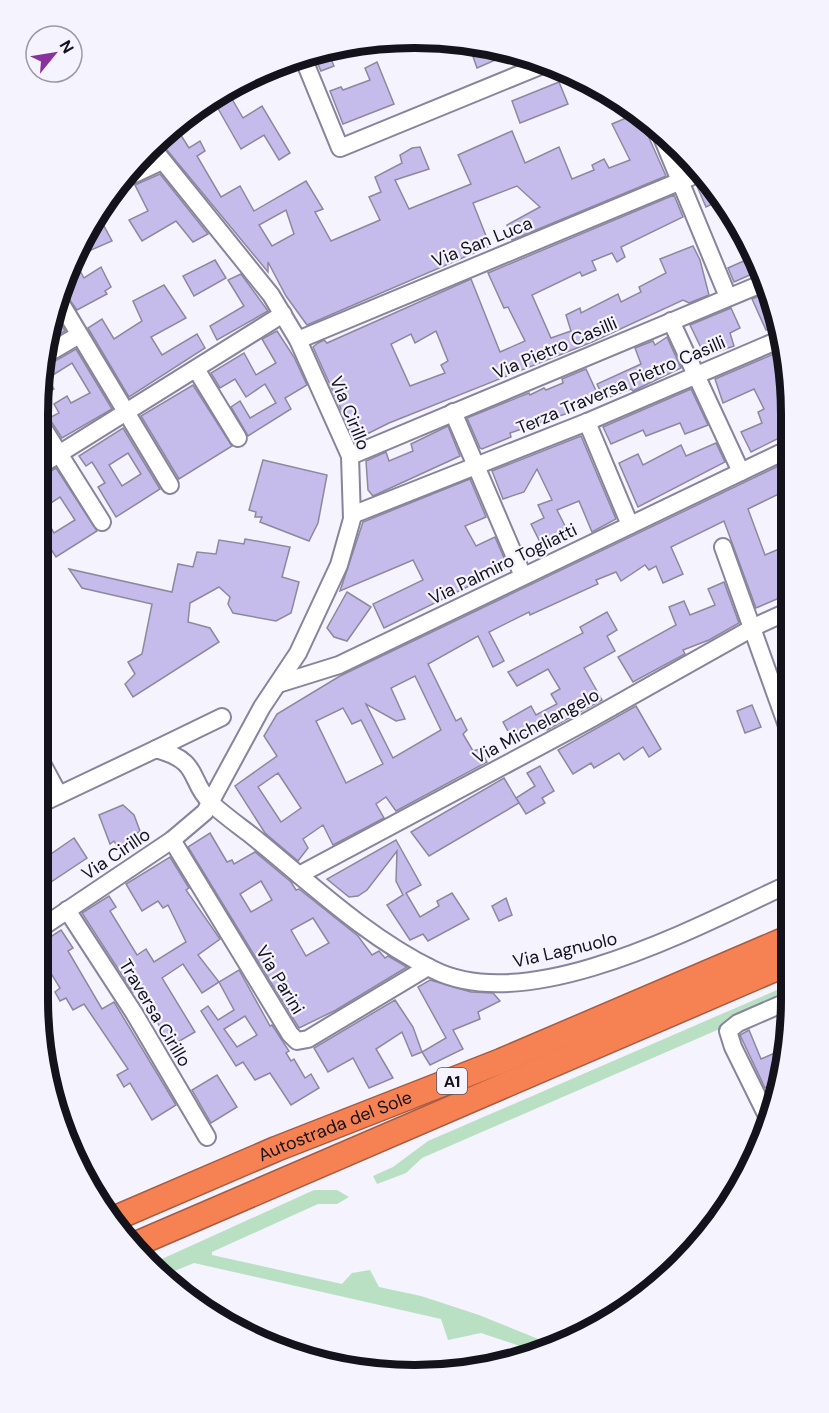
<svg xmlns="http://www.w3.org/2000/svg" width="829" height="1413" font-family="'DM Sans',sans-serif">
<style>
.green{fill:#b9e0c3}
.building{fill:#c6bcec;stroke:#8d88a0;stroke-width:1.5;fill-rule:evenodd}
.lines{fill:none;stroke-linecap:round;stroke-linejoin:round}
.minor-casing{stroke:#88849b;stroke-width:20}
.highway-casing{stroke:#a75b40;stroke-width:27}
.minor{stroke:#fff;stroke-width:16}
.highway{stroke:#f68254;stroke-width:24}
.labels{text-anchor:middle;stroke-width:4.5;stroke-linejoin:round;paint-order:stroke}
.shield{fill:#f5f3fd;stroke:#58565e;stroke-width:1.5}
.shield-label{font-size:16px;font-weight:bold;fill:#14121a}
.street-label{font-size:18px;fill:#14121a;stroke:#f5f3fd}
.rim{fill:none;stroke:#14121a;stroke-width:8}
</style>
<rect width="100%" height="100%" fill="#f5f3fd"/>
<!-- green -->
<g class="green">
<polygon points="791,984 791,998 422,1158 406,1173 377,1184 373,1176 393,1167 428,1141"/>
<polygon points="314,1190 337,1190 349,1197 337,1204 318,1204 212,1252 212,1255 342,1284 352,1273 370,1270 379,1287 421,1296 479,1315 558,1347 538,1352 481,1333 448,1340 441,1319 194,1263 165,1275 153,1263"/>
</g>
<!-- building -->
<g class="building">
<polygon points="469,45 488,45 509,54 477,68"/>
<polygon points="327,50 334,66 321,71 314,56"/>
<polygon points="377,62 394,104 343,124 330,91 341,87 343,90 370,80 365,68"/>
<polygon points="559,82 568,104 520,123 512,101"/>
<polygon points="228,92 243,118 262,106 290,153 279,160 264,135 241,149 212,98"/>
<path d="M638,113L666,176L512,240L507,225L540,207L517,186L473,203L490,246L307,325L286,296L268,262V272L162,144L177,129L189,148L200,141L205,151L197,156L221,197L240,186L254,211L306,181L323,209L315,212L331,241L380,220L369,197L381,192L375,177L402,163L400,155L412,148L420,147L429,169L395,180L409,209L471,184L458,155L512,131L525,163L559,147L572,179L594,170L592,165L604,159L609,168L630,160L612,124ZM286,210L294,234L272,246L259,225Z"/>
<polygon points="160,174 208,234 193,242 176,221 142,241 129,220 148,211 135,185"/>
<polygon points="707,182 721,200 706,207 697,186"/>
<path d="M674,195L683,217L621,247L625,257L617,262L612,253L592,261L596,270L582,276L580,272L532,295L551,338L571,331L566,315L580,308L581,313L618,294L621,302L641,292L639,287L666,273L660,259L693,246L700,260L709,295L689,303L683,300L592,342L389,423L355,440L313,347L318,343L324,340L327,343L471,279L500,352L525,341L508,307L504,308L488,273ZM436,331L448,361L441,365L445,373L410,386L391,344L411,334L415,343Z"/>
<polygon points="97,213 112,241 75,257 93,222"/>
<polygon points="755,256 761,270 734,282 728,268"/>
<polygon points="74,260 84,278 101,267 111,287 105,291 107,294 77,310 60,287"/>
<polygon points="215,260 226,278 194,296 183,276"/>
<polygon points="241,274 268,311 217,340 210,326 244,306 228,280"/>
<polygon points="164,285 186,318 151,337 162,355 197,334 205,348 129,397 88,328 102,319 114,339 142,321 133,301"/>
<polygon points="771,291 778,325 766,330 752,299"/>
<polygon points="731,308 740,328 730,333 734,346 705,356 690,325"/>
<polygon points="54,312 65,331 48,341"/>
<polygon points="277,331 294,357 307,385 285,398 291,409 248,436 231,407 240,401 250,418 276,403 265,384 246,397 235,379 220,388 211,373 244,353 256,375 276,363 262,339"/>
<polygon points="667,337 681,368 633,391 631,389 604,399 597,384 641,364 635,348 653,341 655,345"/>
<polygon points="76,349 112,409 62,438 49,418 59,413 54,404 67,396 71,403 90,393 72,363 48,378 54,389 38,399 38,390 43,365 50,364"/>
<polygon points="783,350 791,390 791,432 751,452 741,432 762,423 758,412 764,409 754,389 723,403 715,379"/>
<polygon points="586,369 597,393 572,405 574,411 510,433 511,437 482,449 480,448 467,418 529,393 530,395 544,388 546,390 563,383 562,379"/>
<polygon points="193,385 232,446 179,479 141,416"/>
<polygon points="691,389 708,425 685,434 680,423 646,436 643,430 611,444 603,427"/>
<polygon points="448,426 460,456 373,496 368,490 366,461 386,452 389,461 413,451 411,444"/>
<path d="M123,428L160,489L116,517L98,487L105,483L92,462L86,466L79,456ZM128,453L141,474L122,486L109,465Z"/>
<polygon points="581,436 616,519 592,532 579,501 557,510 569,534 542,546 531,524 544,518 538,505 552,500 537,469 524,492 503,499 492,471"/>
<polygon points="716,443 725,462 638,507 619,463 638,454 643,465 681,445 686,456"/>
<polygon points="263,460 327,475 318,523 309,541 260,522 262,517 255,517 256,512 249,510"/>
<path d="M791,460V488L748,509L765,555L791,544V593L756,608L724,521L671,547L683,574L663,583L656,566L649,570L645,565L621,581L616,572L596,580L598,584L530,615L529,612L489,632L504,661L493,667L478,636L428,664L456,721L461,718L467,730L463,734L473,751L480,749L487,762L396,811L386,797L376,804L384,818L333,845L323,825L303,839L308,848L298,861L265,833L235,786L277,756L264,736L277,714L340,676ZM415,676L441,730L393,758L366,704L396,721L405,719L391,688ZM343,708L352,724L361,720L383,764L346,783L316,721ZM278,773L301,808L281,822L258,787Z"/>
<path d="M56,468L97,531L56,557L49,546L38,553V479ZM60,497L75,520L54,533L40,510Z"/>
<polygon points="470,479 486,517 465,526 476,546 495,537 508,567 384,628 373,604 423,580 413,560 340,591 363,522"/>
<polygon points="245,539 290,547 282,577 299,582 291,613 276,621 233,613 228,604 230,597 219,587 190,603 188,622 210,628 219,642 133,697 125,684 135,674 128,662 142,654 152,604 82,588 69,569 172,592 178,564 193,567 197,552 216,554 219,540 244,544"/>
<polygon points="724,582 739,623 709,640 683,650 685,654 633,682 618,657 676,625 669,607 684,601 690,615 715,605 708,589"/>
<polygon points="347,592 371,607 347,641 334,637 327,628"/>
<polygon points="607,612 617,630 607,636 615,651 584,668 602,700 547,730 545,726 515,744 503,722 531,706 536,715 557,704 551,694 560,689 548,669 517,686 508,672 583,633 580,627"/>
<polygon points="752,705 761,727 745,733 737,711"/>
<polygon points="636,706 661,749 649,757 643,747 624,760 619,753 594,768 591,763 573,774 558,750"/>
<polygon points="540,766 554,791 542,798 545,803 526,814 516,798 535,786 527,773"/>
<polygon points="504,778 519,803 429,856 411,832"/>
<polygon points="123,805 134,815 140,831 118,848 114,841 110,844 99,815"/>
<path d="M210,833L227,862L232,860L234,864L255,852L291,882L296,890L299,889L358,936L372,955L379,951L385,958L388,956L407,967L336,1010L299,1028L188,847ZM261,881L272,900L251,912L240,894ZM313,918L329,943L306,956L291,930Z"/>
<polygon points="74,838 87,858 45,886 38,876 38,863"/>
<polygon points="396,840 421,885 406,893 420,917 439,906 437,901 452,893 469,919 428,941 423,934 410,940 387,905 403,895 396,881 397,851 367,890 358,896 349,897 327,879"/>
<polygon points="170,857 189,888 186,890 220,939 198,955 219,982 202,993 183,964 162,978 195,1032 171,1046 138,989 133,992 82,913 109,896 116,907 110,911 137,955 146,949 154,962 186,942 168,905 163,908 158,901 142,911 126,884"/>
<polygon points="506,898 512,915 499,921 492,906"/>
<polygon points="61,930 73,948 68,951 102,1009 114,1002 176,1105 152,1120 130,1083 124,1087 117,1075 128,1069 84,1004 73,1010 66,998 60,1001 55,992 60,988 38,952 38,945"/>
<path d="M239,970L270,1026L272,1025L289,1051L286,1053L291,1061L294,1059L305,1078L311,1074L319,1088L291,1105L270,1073L255,1080L243,1062L236,1066L201,1011L208,1006L218,1020L234,1010L219,982ZM245,1016L257,1035L237,1047L224,1029Z"/>
<polygon points="430,980 471,992 493,993 500,1001 478,1012 480,1019 453,1030 463,1049 430,1065 422,1052 446,1038 418,987"/>
<polygon points="395,1000 413,1027 422,1052 412,1056 402,1032 376,1049 393,1078 369,1088 353,1058 328,1072 314,1048"/>
<polygon points="749,1030 761,1059 786,1048 779,1082 765,1088 740,1035"/>
<polygon points="217,1075 237,1107 211,1123 192,1090"/>
</g>
<g class="lines">
<defs>
<g id="minor">
<polyline points="304,60 340,148 540,66"/>
<polyline points="659,130 728,297"/>
<polyline points="130,176 162,161"/>
<polyline points="57,297 170,485"/>
<polyline points="671,321 741,472"/>
<polyline points="298,340 700,173"/>
<polyline points="45,355 79,335"/>
<polyline points="196,369 238,438"/>
<polyline points="453,412 523,576"/>
<polyline points="38,420 102,522"/>
<polyline points="587,422 630,525"/>
<polyline points="350,456 766,282"/>
<polyline points="38,467 283,314"/>
<polyline points="352,515 587,422 781,339"/>
<polyline points="723,547 791,737"/>
<polyline points="278,684 339,665 791,448"/>
<polyline points="156,749 222,717"/>
<polyline points="38,756 59,795"/>
<path d="M38,805L156,749C203,762 187,780 212,804C224,815 238,825 251,835C309,882 366,937 434,970C530,1018 702,924 791,883"/>
<polyline points="172,840 290,1034 297,1041 308,1039 428,967"/>
<polyline points="299,875 589,720 756,626 791,610"/>
<polyline points="67,910 134,1013 207,1137"/>
<polyline points="38,930 172,840 205,812 262,707 298,653 339,565 352,519 350,456 298,340 271,295 155,151"/>
<polyline points="770,1122 733,1047 728,1031 738,1023 791,1000"/>
</g>
<g id="highway">
<path id="s1" d="M111,1220L276,1149L501,1061L791,937"/>
<polyline points="134,1245 791,962"/>
</g>
</defs>
<!-- minor casing -->
<use href="#minor" class="minor-casing"/>
<!-- highway casing -->
<use href="#highway" class="highway-casing"/>
<!-- minor -->
<use href="#minor" class="minor"/>
<!-- highway -->
<use href="#highway" class="highway"/>
</g>
<g class="labels">
<!-- shield labels -->
<rect class="shield" x="437" y="1068" width="30" height="26" rx="4.5"/>
<g class="shield-label">
<text x="452" y="1087">A1</text>
</g>
<!-- street labels -->
<g class="street-label">
<text transform="translate(482 242) rotate(-22)" y="6">Via San Luca</text>
<text transform="translate(555 348) rotate(-23)" y="6">Via Pietro Casilli</text>
<text transform="translate(621 385) rotate(-23)" y="6">Terza Traversa Pietro Casilli</text>
<text transform="translate(350 413) rotate(68)" y="6">Via Cirillo</text>
<text transform="translate(503 564) rotate(-26)" y="6">Via Palmiro Togliatti</text>
<text transform="translate(536 726) rotate(-28)" y="6">Via Michelangelo</text>
<text transform="translate(116 854) rotate(-34)" y="6">Via Cirillo</text>
<text transform="translate(565 950) rotate(-13)" y="6">Via Lagnuolo</text>
<text transform="translate(280 980) rotate(59)" y="6">Via Parini</text>
<text transform="translate(155 1013) rotate(59)" y="6">Traversa Cirillo</text>
<text dy="6" stroke="none"><textPath href="#s1" startOffset="243">Autostrada del Sole</textPath></text>
</g>
</g>
<!-- crop -->
<path d="M0 0H829V1413H0ZM414 48H415A366 366 0 0 1 781 414V999A366 366 0 0 1 415 1365H414A366 366 0 0 1 48 999V414A366 366 0 0 1 414 48Z" fill="#f5f3fd" fill-rule="evenodd"/>
<path class="rim" d="M414 48H415A366 366 0 0 1 781 414V999A366 366 0 0 1 415 1365H414A366 366 0 0 1 48 999V414A366 366 0 0 1 414 48Z"/>
<!-- north arrow -->
<g transform="translate(54 54) rotate(60)"><circle r="28" fill="#f5f3fd" stroke="#9b99a2" stroke-width="1.5"/>
<path d="M0-4.5L10 22L0 15L-10 22Z" fill="#8a319e"/>
<text y="-9" font-size="16" font-weight="bold" text-anchor="middle" fill="#14121a">N</text>
</g>
</svg>
